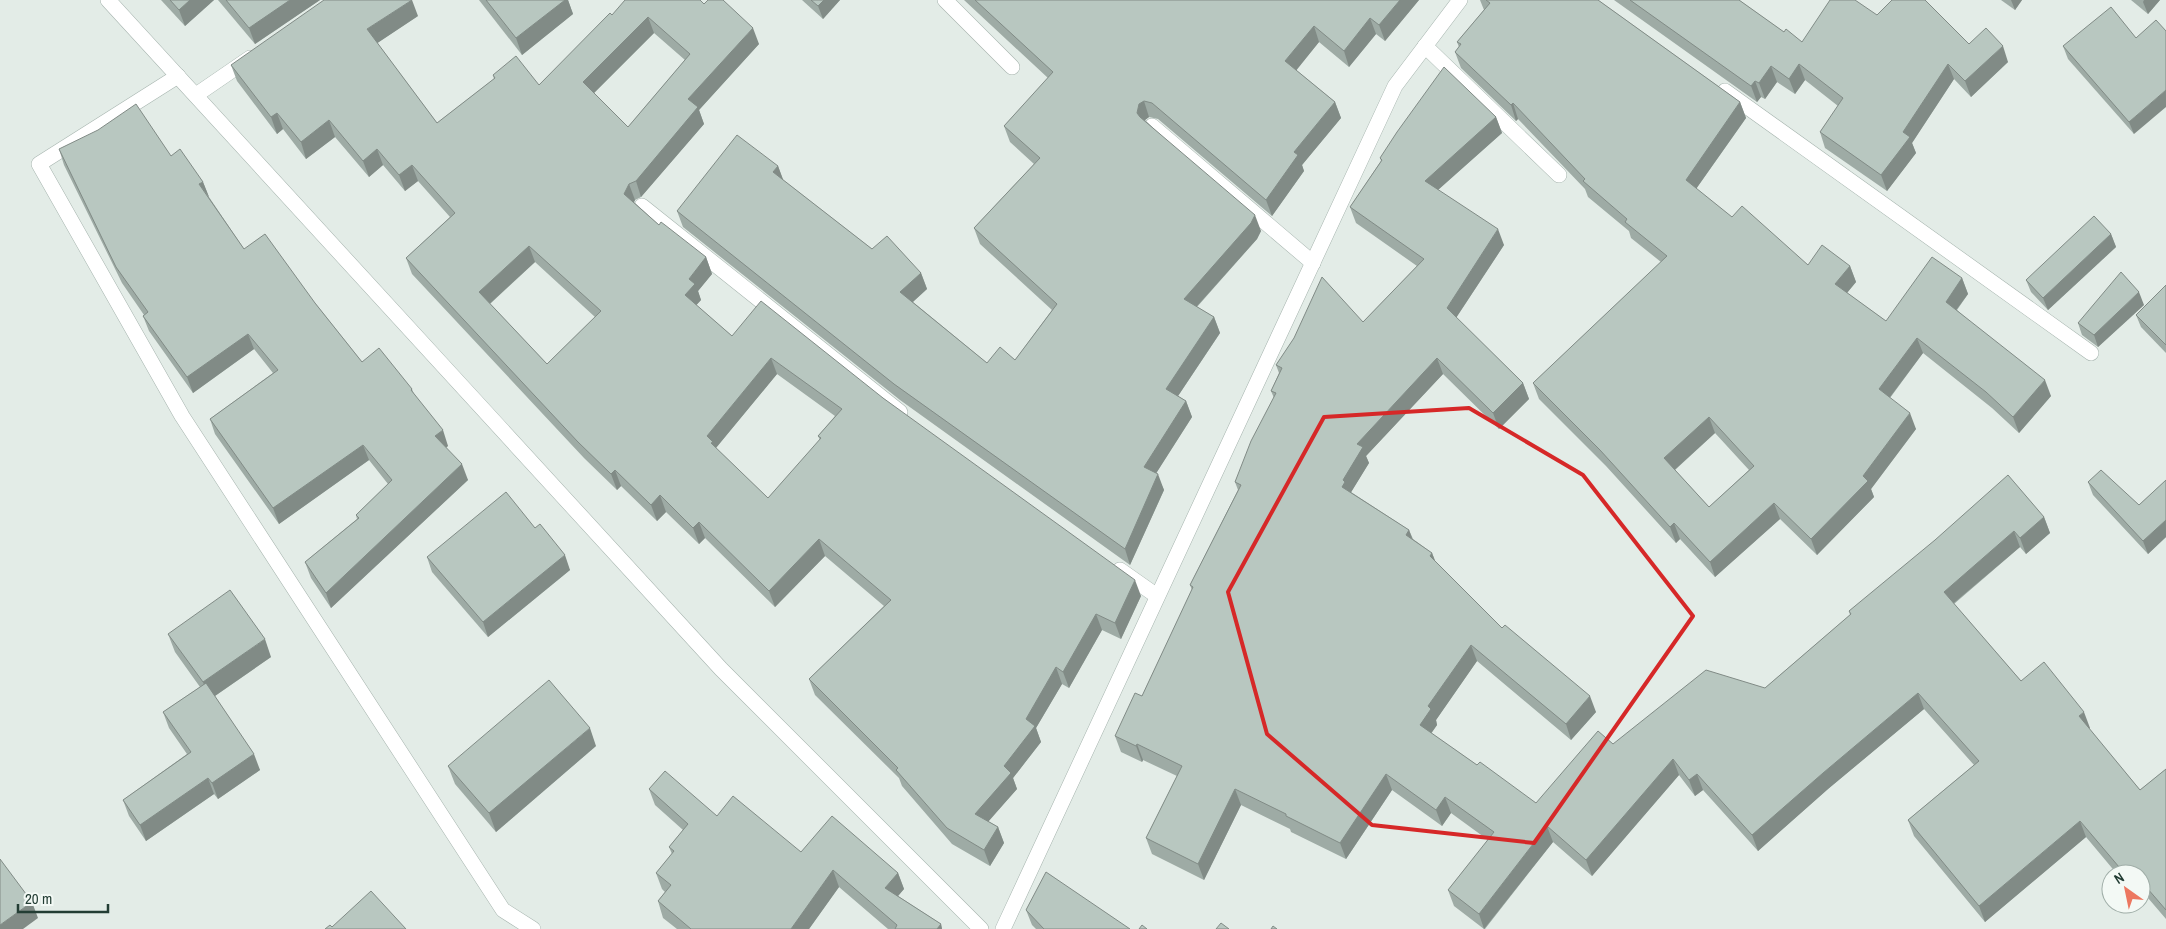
<svg xmlns="http://www.w3.org/2000/svg" width="2166" height="929" font-family="'Archivo Narrow',sans-serif">
<style>
.lines{fill:none;stroke-linecap:round;stroke-linejoin:round}
.minor-casing{stroke:#a6b4ae;stroke-width:16}
.minor{stroke:#fff;stroke-width:15}
.wall{fill:#9eaba5;fill-rule:evenodd}
.shaded-wall{fill:#818b86}
.building{fill:#b8c7c0;stroke:#818b86;fill-rule:evenodd}
.marked{fill:none;stroke:#d62828;stroke-width:4;stroke-linejoin:round}
</style>
<rect width="100%" height="100%" fill="#e3ece7"/>
<g class="lines">
<defs>
<g id="minor">
<polyline points="108,0 721,669 981,929"/>
<polyline points="945,0 1012,67"/>
<polyline points="1425,46 1559,175"/>
<polyline points="178,76 39,164 182,416 503,910 533,929"/>
<polyline points="1725,91 2091,353"/>
<polyline points="196,95 250,58"/>
<polyline points="1152,126 1313,263"/>
<polyline points="642,206 900,412"/>
<polyline points="1120,570 1157,596"/>
<polyline points="1003,929 1395,86 1460,0"/>
</g>
</defs>
<!-- minor casing -->
<use href="#minor" class="minor-casing"/>
<!-- minor -->
<use href="#minor" class="minor"/>
</g>
<!-- wall -->
<g class="wall">
<polygon points="161,0 214,0 185,26"/>
<polygon points="218,0 320,0 255,44"/>
<polygon points="479,0 568,0 573,14 522,55"/>
<polygon points="802,0 840,0 823,19"/>
<polygon points="964,0 1419,0 1385,41 1376,34 1349,67 1319,42 1296,70 1335,102 1341,118 1302,165 1304,171 1272,216 1158,119 1149,117 1145,120 1261,231 1257,239 1197,307 1214,317 1220,333 1178,396 1186,401 1192,417 1156,473 1164,490 1130,565 900,400 683,227 677,211 778,166 783,180 872,249 921,273 927,289 913,302 987,363 1015,360 1052,310 980,244 974,228 1034,164 1010,142 1004,126 1048,78"/>
<path d="M1480,0H1598L1740,102L1746,118L1696,189L1732,217L1808,265L1850,266L1856,282L1847,293L1886,321L1962,278L1968,294L1957,310L2051,396L2019,433L1992,408L1923,353L1890,398L1916,429L1871,489L1874,497L1817,555L1780,519L1715,577L1680,539L1676,543L1606,466L1539,399L1533,383L1661,262L1631,238L1629,231L1588,197L1585,189L1518,119L1516,121L1461,68L1455,52L1459,47L1457,42L1484,10ZM1715,433L1749,470L1709,507L1675,470Z"/>
<polygon points="1614,0 1739,0 1784,32 1802,42 1877,15 1969,44 2008,62 1971,97 1954,79 1912,143 1916,153 1887,191 1825,148 1820,132 1838,106 1805,80 1795,94 1777,82 1765,99 1761,97 1757,102"/>
<polygon points="2001,0 2022,0 2015,10"/>
<polygon points="2131,0 2160,0 2148,14"/>
<path d="M704,4L759,44L699,110L704,124L641,197L635,200L634,202L659,225L706,257L712,274L698,291L701,300L696,305L732,336L883,398L1141,596L1121,639L1102,630L1069,688L1062,684L1036,728L1041,742L1013,778L1017,789L988,821L998,827L1004,843L990,866L952,844L902,786L899,778L815,695L809,679L884,606L825,556L775,607L705,538L699,544L666,512L657,521L621,486L617,490L584,458L412,274L406,258L450,217L418,181L405,191L383,165L369,177L335,137L306,159L283,129L277,134L237,81L231,65L418,16L377,43L437,123L494,79L493,75L539,85L612,15ZM654,33L685,60L628,127L594,93ZM535,262L595,317L547,364L490,304ZM777,374L835,416L818,436L820,440L768,498L716,448Z"/>
<polygon points="2136,38 2134,134 2068,59 2063,46"/>
<polygon points="1496,117 1502,133 1438,190 1504,245 1456,318 1523,383 1529,399 1499,429 1443,374 1366,456 1369,463 1351,492 1409,530 1413,539 1432,553 1435,561 1502,628 1596,712 1571,740 1477,661 1436,720 1437,725 1431,733 1477,765 1536,803 1613,744 1765,688 1850,615 1849,611 2044,517 2050,533 2026,554 2020,547 1954,604 2021,681 2090,728 2089,729 2140,790 2166,769 2166,919 2142,891 2141,892 2141,874 2117,874 2086,837 1985,922 1914,836 1908,820 1974,765 1924,709 1828,789 1758,851 1703,790 1695,796 1679,775 1592,876 1553,842 1485,929 1484,929 1454,906 1448,890 1488,840 1451,813 1442,826 1392,790 1346,859 1291,832 1290,829 1241,805 1204,880 1152,854 1146,838 1177,776 1143,760 1142,762 1121,752 1115,736 1142,696 1192,590 1190,585 1238,490 1235,482 1274,398 1271,391 1279,373 1276,365 1363,322 1417,266 1356,223 1350,207 1381,161 1380,158"/>
<polygon points="59,149 171,156 203,182 209,197 244,249 315,303 362,362 412,389 414,394 448,446 446,447 468,480 331,608 311,578 305,562 357,519 356,515 388,484 369,460 279,524 215,434 210,419 273,373 254,349 193,393 149,331 143,316 144,315 122,283 64,165"/>
<polygon points="2111,234 2116,247 2048,310 2031,292 2026,280"/>
<polygon points="2166,285 2166,353 2141,327 2136,315"/>
<polygon points="2144,305 2098,347 2082,335 2078,323"/>
<polygon points="2166,480 2166,537 2148,554 2093,495 2088,482 2139,505"/>
<polygon points="535,528 570,570 488,637 432,572 427,557"/>
<polygon points="168,634 271,657 215,696 260,770 218,799 214,794 146,841 129,816 123,800 187,754 169,728 163,712 200,687 175,652"/>
<polygon points="596,746 496,832 455,784 448,766"/>
<polygon points="649,789 717,816 801,852 898,873 904,889 898,896 941,924 942,929 888,929 839,887 809,929 677,929 663,918 658,901 665,892 662,889 656,873 672,854 669,847 683,830 655,805"/>
<polygon points="1026,910 1130,929 1036,929 1032,925"/>
</g>
<!-- shaded-wall -->
<g class="shaded-wall">
<polygon points="190,0 214,0 185,26 179,10"/>
<polygon points="290,0 320,0 255,44 249,28"/>
<polygon points="412,0 418,16 373,46 367,29"/>
<polygon points="565,0 568,0 573,14 522,55 516,38"/>
<polygon points="824,0 840,0 823,19 818,6"/>
<polygon points="1400,0 1419,0 1385,41 1379,25"/>
<polygon points="2011,0 2022,0 2015,10"/>
<polygon points="2144,0 2160,0 2148,14 2143,2"/>
<polygon points="648,17 654,33 589,98 583,82"/>
<polygon points="1370,18 1376,34 1349,67 1344,51"/>
<polygon points="1314,26 1319,42 1291,77 1285,61"/>
<polygon points="753,28 759,44 699,110 704,124 641,197 636,181 688,99"/>
<polygon points="2003,46 2008,62 1971,97 1965,81"/>
<polygon points="1799,64 1805,80 1795,94 1789,79"/>
<polygon points="1948,64 1954,79 1912,143 1916,153 1887,191 1881,175 1903,132"/>
<polygon points="1771,66 1777,82 1765,99 1759,83"/>
<polygon points="1755,81 1761,97 1757,102 1751,86"/>
<polygon points="2166,90 2166,107 2134,134 2129,122"/>
<polygon points="1144,101 1149,117 1145,120 1143,129 1137,113 1139,104"/>
<polygon points="1335,102 1341,118 1302,165 1304,171 1272,216 1266,200 1294,152"/>
<polygon points="1740,102 1746,118 1691,196 1686,180"/>
<polygon points="1513,103 1518,119 1516,121 1511,105"/>
<polygon points="277,113 283,129 277,134 271,117"/>
<polygon points="1496,117 1502,133 1430,197 1425,181"/>
<polygon points="329,120 335,137 306,159 301,142"/>
<polygon points="377,149 383,165 369,177 363,161"/>
<polygon points="412,165 418,181 405,191 399,175"/>
<polygon points="778,166 784,182 773,172"/>
<polygon points="203,182 209,197 199,184"/>
<polygon points="629,184 635,200 630,210 624,194"/>
<polygon points="1255,215 1261,231 1257,239 1189,315 1184,299"/>
<polygon points="1498,229 1504,245 1452,324 1447,308"/>
<polygon points="2111,234 2116,247 2048,310 2043,298"/>
<polygon points="529,246 535,262 485,308 479,292"/>
<polygon points="706,257 712,274 698,291 701,300 691,311 685,295 689,279"/>
<polygon points="1850,266 1856,282 1841,300 1835,284"/>
<polygon points="921,273 927,289 906,308 900,292"/>
<polygon points="1962,278 1968,294 1951,317 1946,302"/>
<polygon points="2139,292 2144,305 2098,347 2094,335"/>
<polygon points="1214,317 1220,333 1172,405 1166,389"/>
<polygon points="248,334 254,349 193,393 187,377"/>
<polygon points="1917,338 1923,353 1884,405 1879,389"/>
<polygon points="771,358 777,374 715,449 718,458 707,436"/>
<polygon points="1437,358 1443,374 1366,456 1369,463 1350,494 1342,487 1343,480 1357,444"/>
<polygon points="2045,380 2051,396 2019,433 2013,417"/>
<polygon points="1523,383 1529,399 1499,429 1493,413"/>
<polygon points="1186,401 1192,417 1150,483 1144,467"/>
<polygon points="1910,413 1916,429 1871,489 1874,497 1817,555 1811,539 1863,476"/>
<polygon points="1709,417 1715,433 1670,474 1664,458"/>
<polygon points="443,430 448,446 441,452 435,436"/>
<polygon points="363,445 369,460 279,524 273,508"/>
<polygon points="462,464 468,480 331,608 326,593"/>
<polygon points="615,470 621,486 617,490 611,474"/>
<polygon points="1158,474 1164,490 1130,565 1125,549"/>
<polygon points="660,495 666,512 657,521 651,505"/>
<polygon points="1774,503 1780,519 1715,577 1710,562"/>
<polygon points="2044,517 2050,533 2026,554 2020,538"/>
<polygon points="2166,520 2166,537 2148,554 2143,541"/>
<polygon points="699,522 705,538 699,544 693,528"/>
<polygon points="1674,523 1680,539 1676,543 1670,527"/>
<polygon points="1409,530 1415,546 1406,535"/>
<polygon points="2014,531 2020,547 1949,607 1944,592"/>
<polygon points="819,539 825,556 775,607 769,591"/>
<polygon points="1432,553 1438,568 1430,556"/>
<polygon points="565,555 570,570 488,637 483,622"/>
<polygon points="1135,580 1141,596 1121,639 1115,623"/>
<polygon points="1096,614 1102,630 1069,688 1063,672"/>
<polygon points="265,639 271,657 209,700 203,682"/>
<polygon points="1471,645 1477,661 1436,720 1437,725 1426,741 1420,725 1428,706"/>
<polygon points="1056,667 1062,684 1036,728 1041,742 1013,778 1017,789 981,830 975,814 1004,766 1026,719"/>
<polygon points="1918,693 1924,709 1828,789 1758,851 1752,835 1823,773"/>
<polygon points="1590,696 1596,712 1571,740 1566,724"/>
<polygon points="2084,712 2090,728 2085,732 2079,716"/>
<polygon points="590,728 596,746 496,832 489,813"/>
<polygon points="1137,744 1143,760 1142,762 1136,746"/>
<polygon points="254,754 260,770 218,799 212,783"/>
<polygon points="1673,759 1679,775 1592,876 1586,860"/>
<polygon points="1386,774 1392,790 1346,859 1340,843"/>
<polygon points="1697,774 1703,790 1695,796 1689,780"/>
<polygon points="208,778 214,794 146,841 140,825"/>
<polygon points="1235,789 1241,805 1204,880 1198,864"/>
<polygon points="1445,797 1451,813 1442,826 1436,810"/>
<polygon points="2080,821 2086,837 1985,922 1979,906"/>
<polygon points="1547,826 1553,842 1484,929 1479,914"/>
<polygon points="998,827 1004,843 990,866 984,850"/>
<polygon points="833,870 839,887 809,929 791,929"/>
<polygon points="898,873 904,889 891,904 885,888"/>
<polygon points="32,902 38,918 23,929 0,929 0,925"/>
<polygon points="941,924 942,929 937,929"/>
</g>
<!-- building -->
<g class="building">
<polygon points="170,0 190,0 179,10"/>
<polygon points="226,0 290,0 249,28"/>
<path d="M324,0H412L367,29L437,123L495,78L493,75L516,56L539,85L610,13L612,15L625,0H700L704,4L708,0H723L753,28L688,99L698,107L636,181L629,184L624,194L659,225L661,222L665,225L706,257L689,279L695,284L685,295L732,336L761,301L883,398L1135,580L1115,623L1096,614L1063,672L1056,667L1026,719L1035,726L1004,766L1011,773L975,814L998,827L984,850L947,828L896,770L898,768L809,679L891,600L819,539L769,591L699,522L693,528L660,495L651,505L615,470L611,474L578,442L406,258L455,213L412,165L399,175L377,149L363,161L329,120L301,142L277,113L271,117L231,65ZM648,17L690,54L628,127L583,82ZM529,246L601,311L547,364L479,292ZM771,358L842,409L818,436L821,438L768,498L711,443L713,442L707,436Z"/>
<polygon points="486,0 565,0 516,38"/>
<polygon points="811,0 824,0 818,6"/>
<polygon points="975,0 1400,0 1379,25 1370,18 1344,51 1314,26 1285,61 1335,102 1294,152 1298,155 1266,200 1152,103 1144,101 1139,104 1137,113 1140,117 1255,215 1251,223 1184,299 1214,317 1166,389 1186,401 1144,467 1158,474 1125,549 894,384 677,211 737,135 778,166 773,172 872,249 887,236 921,273 900,292 987,363 1000,347 1015,360 1057,304 974,228 1040,158 1004,126 1053,72"/>
<path d="M1486,0H1598L1740,102L1686,180L1732,217L1742,206L1808,265L1822,245L1850,266L1835,284L1886,321L1932,257L1962,278L1946,302L2045,380L2013,417L1986,392L1917,338L1879,389L1910,413L1863,476L1868,481L1811,539L1774,503L1710,562L1674,523L1670,527L1600,450L1533,383L1667,256L1625,222L1627,219L1583,181L1585,179L1513,103L1511,105L1455,52L1461,44L1457,42L1490,3ZM1709,417L1754,466L1709,507L1664,458Z"/>
<polygon points="1630,0 1739,0 1784,32 1786,29 1802,42 1830,0 1855,0 1877,15 1892,0 1925,0 1969,44 1986,28 2003,46 1965,81 1948,64 1903,132 1910,137 1881,175 1820,132 1843,98 1799,64 1789,79 1771,66 1759,83 1755,81 1751,86"/>
<polygon points="2111,7 2136,38 2156,20 2166,31 2166,90 2129,122 2063,46"/>
<polygon points="1444,67 1496,117 1425,181 1498,229 1447,308 1523,383 1493,413 1437,358 1357,444 1363,447 1343,480 1345,482 1342,487 1409,530 1406,535 1432,553 1430,556 1502,628 1505,625 1590,696 1566,724 1471,645 1428,706 1431,709 1420,725 1477,765 1480,762 1536,803 1598,731 1613,744 1706,670 1765,688 1851,614 1849,611 1935,540 2008,475 2044,517 2020,538 2014,531 1944,592 2021,681 2044,662 2084,712 2079,716 2140,790 2166,769 2166,910 2141,881 2141,874 2125,874 2080,821 1979,906 1908,820 1979,761 1918,693 1823,773 1752,835 1697,774 1689,780 1673,759 1586,860 1547,826 1479,914 1448,890 1494,832 1445,797 1436,810 1386,774 1340,843 1286,816 1286,814 1235,789 1198,864 1146,838 1182,766 1137,744 1136,746 1115,736 1135,693 1142,696 1193,587 1190,585 1241,485 1235,482 1251,441 1276,393 1271,391 1282,368 1276,365 1294,338 1322,277 1363,322 1424,259 1350,207 1382,160 1380,158 1397,132"/>
<polygon points="136,104 171,156 180,149 203,182 199,184 244,249 265,234 315,303 362,362 379,348 412,389 411,390 443,430 435,436 462,464 326,593 305,562 359,518 356,515 392,480 363,445 273,508 210,419 278,370 248,334 187,377 143,316 148,312 116,267 59,149 98,130"/>
<polygon points="2094,216 2111,234 2043,298 2026,280"/>
<polygon points="2121,272 2139,292 2094,335 2078,323"/>
<polygon points="2166,285 2166,345 2136,315"/>
<polygon points="2101,470 2139,505 2166,480 2166,520 2143,541 2088,482"/>
<polygon points="506,492 535,528 540,524 565,555 483,622 427,557"/>
<polygon points="230,590 265,639 203,682 168,634"/>
<polygon points="549,680 590,728 489,813 448,766"/>
<polygon points="206,683 254,754 212,783 208,778 140,825 123,800 191,752 163,712"/>
<polygon points="665,771 717,816 733,796 801,852 832,816 898,873 885,888 941,924 937,929 895,929 897,925 833,870 791,929 691,929 658,901 671,885 656,873 674,851 669,847 688,824 649,789"/>
<polygon points="0,859 32,902 0,925"/>
<polygon points="1046,872 1130,929 1044,929 1026,910"/>
<polygon points="371,891 406,929 325,929 330,925 332,927"/>
<polygon points="1221,923 1229,929 1216,929"/>
<polygon points="1142,925 1147,929 1139,929"/>
<polygon points="1273,926 1277,929 1271,929"/>
</g>
<!-- marked area -->
<path class="marked" d="M1469,408L1583,475L1693,616L1534,843L1372,825L1267,734L1228,592L1324,417Z"/>
<!-- north arrow -->
<g transform="translate(2126 889) rotate(327)"><circle r="24" fill="#f3f9f5" stroke="#a0aea8"/>
<path d="M0-4L9 19L0 12L-9 19Z" fill="#ec7760"/>
<text y="-8" font-size="14" font-weight="bold" text-anchor="middle" fill="#233d34">N</text>
</g>
<!-- scale -->
<path d="M18 904v8h90v-8" fill="none" stroke="#233d34" stroke-width="2.5"/>
<text x="25" y="904" font-size="15" fill="#233d34" stroke="#f3f9f5" stroke-width="4" paint-order="stroke">20 m</text>
</svg>
